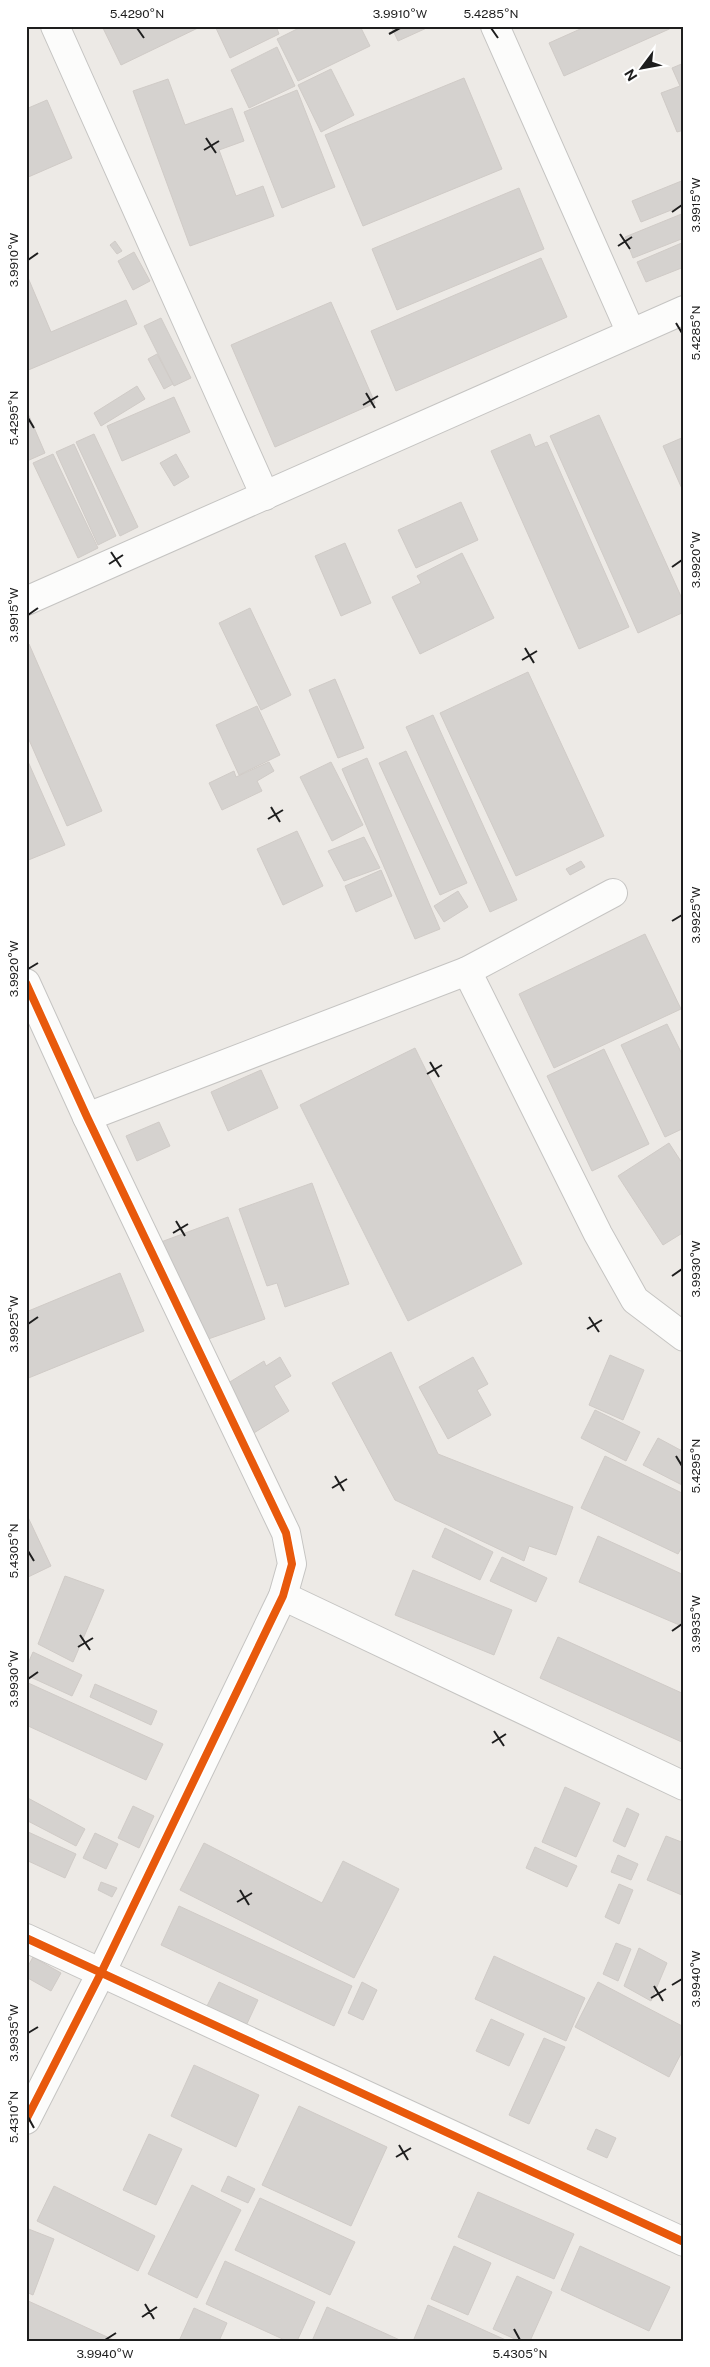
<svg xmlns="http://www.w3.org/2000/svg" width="710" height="2367" font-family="'Public Sans',sans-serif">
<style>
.building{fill:#d5d2cf;stroke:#d0cbc7}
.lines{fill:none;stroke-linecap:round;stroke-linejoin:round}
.minor-casing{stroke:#c5c4c2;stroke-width:30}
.minor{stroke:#fcfcfb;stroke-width:28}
.cycleway-casing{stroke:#fff;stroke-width:11}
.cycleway{stroke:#e8590c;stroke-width:8}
.ticks{fill:none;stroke:#1e1e1e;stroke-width:2}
.neatline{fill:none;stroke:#1e1e1e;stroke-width:2}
.ticks-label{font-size:12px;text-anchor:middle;fill:#1e1e1e}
</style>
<rect width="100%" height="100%" fill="#edeae6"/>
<!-- building -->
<g class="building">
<polygon points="102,26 202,26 121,65"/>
<polygon points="215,26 276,26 279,34 230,58"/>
<polygon points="303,26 360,26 370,46 298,81 277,39"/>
<polygon points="391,26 431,26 398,41"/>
<polygon points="587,26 676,26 564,76 549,43"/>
<polygon points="277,47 295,86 249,108 231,70"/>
<polygon points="684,63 684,130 677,132 661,93 680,86 672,68"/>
<polygon points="331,69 354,115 321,132 298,85"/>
<polygon points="464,78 502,169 363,226 325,135"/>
<polygon points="168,79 185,125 232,108 244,141 219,150 236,196 263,186 274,216 190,246 133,91"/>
<polygon points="297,90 335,187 282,208 244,112"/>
<polygon points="47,100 72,158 26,178 26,109"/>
<polygon points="684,180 684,205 641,222 632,201"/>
<polygon points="519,188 544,249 397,310 372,249"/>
<polygon points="684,213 684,238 633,258 625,237"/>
<polygon points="115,241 122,251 117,254 110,245"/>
<polygon points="684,242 684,267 646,282 637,262"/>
<polygon points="134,252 150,281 133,290 118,261"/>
<polygon points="541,258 567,317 396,391 371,331"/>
<polygon points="26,273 51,332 126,300 137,324 26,371"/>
<polygon points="331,302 375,403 275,447 231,345"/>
<polygon points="161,318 191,378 174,386 144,326"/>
<polygon points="157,354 173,384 164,389 148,359"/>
<polygon points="137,386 145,399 101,426 94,413"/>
<polygon points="174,397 190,432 122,461 107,426"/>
<polygon points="26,409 45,453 27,461 26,460"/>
<polygon points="599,415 684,603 684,612 638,633 550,436"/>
<polygon points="94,434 138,527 120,536 76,442"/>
<polygon points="530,434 535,447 547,442 629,627 579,649 491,451"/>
<polygon points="684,437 684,491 683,491 663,446"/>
<polygon points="74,444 116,536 98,545 56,452"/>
<polygon points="53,454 98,548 78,558 33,463"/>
<polygon points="176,454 189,477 174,486 160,463"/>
<polygon points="461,502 478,540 416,568 398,530"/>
<polygon points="345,543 371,603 341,616 315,556"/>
<polygon points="462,553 494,618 420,654 392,597 421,583 417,576"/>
<polygon points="250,608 291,695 261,710 219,623"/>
<polygon points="29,644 102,811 67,826 26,733 26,645"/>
<polygon points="528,672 604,836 516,876 440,713"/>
<polygon points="335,679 364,748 338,758 309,690"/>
<polygon points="257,706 280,755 239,775 216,725"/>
<polygon points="433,715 517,900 490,912 406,727"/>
<polygon points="406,751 467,883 440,895 379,763"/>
<polygon points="26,757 65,845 26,861"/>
<polygon points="367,758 440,929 415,939 342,769"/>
<polygon points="269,762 274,771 257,781 262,791 222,810 209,783 234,771 236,777"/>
<polygon points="331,762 363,825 332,841 300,777"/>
<polygon points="297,831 323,886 283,905 257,849"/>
<polygon points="364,837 380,868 344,881 328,851"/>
<polygon points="581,861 585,867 570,875 566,869"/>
<polygon points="381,870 392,896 356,912 345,886"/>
<polygon points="458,891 468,907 444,922 434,906"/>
<polygon points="645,934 681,1009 554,1068 519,994"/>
<polygon points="667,1024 684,1058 684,1128 665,1137 621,1045"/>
<polygon points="415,1048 522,1264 408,1321 300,1105"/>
<polygon points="604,1049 649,1144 592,1171 547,1076"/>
<polygon points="261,1070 278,1108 228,1131 211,1092"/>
<polygon points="159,1122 170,1146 137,1161 126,1136"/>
<polygon points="669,1143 684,1166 684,1232 663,1245 618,1176"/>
<polygon points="312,1183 349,1284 285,1307 277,1283 267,1286 239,1209"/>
<polygon points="228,1217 265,1319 197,1343 161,1242"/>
<polygon points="120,1273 144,1331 26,1379 26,1312"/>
<polygon points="391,1352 438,1454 573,1507 556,1555 529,1546 524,1561 395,1500 332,1383"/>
<polygon points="610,1355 644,1370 623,1420 589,1405"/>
<polygon points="280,1357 291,1376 274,1386 289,1411 249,1436 220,1388 264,1361 266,1366"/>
<polygon points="473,1357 488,1384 477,1390 491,1415 448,1439 419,1387"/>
<polygon points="595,1410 640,1432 626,1461 581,1438"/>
<polygon points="658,1438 684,1452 684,1486 643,1465"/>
<polygon points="605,1456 684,1494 684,1543 678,1554 581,1508"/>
<polygon points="26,1513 51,1566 26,1578"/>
<polygon points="445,1528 493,1552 480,1580 432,1557"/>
<polygon points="598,1536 684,1575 684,1627 579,1582"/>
<polygon points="502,1557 547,1578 536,1602 490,1581"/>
<polygon points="413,1570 512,1610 494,1655 395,1615"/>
<polygon points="65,1576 104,1590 73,1662 38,1644"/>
<polygon points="558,1637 684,1694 684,1743 540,1678"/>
<polygon points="33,1652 82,1675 72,1696 26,1675 26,1668"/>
<polygon points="26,1682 163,1744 146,1780 26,1725"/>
<polygon points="95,1684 157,1711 151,1725 90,1697"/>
<polygon points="565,1787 600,1803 576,1857 542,1842"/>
<polygon points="26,1797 85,1829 76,1846 26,1820"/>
<polygon points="133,1806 154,1816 139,1848 118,1838"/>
<polygon points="627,1808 639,1814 625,1847 613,1841"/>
<polygon points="26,1831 76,1854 65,1878 26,1860"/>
<polygon points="95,1833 118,1844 106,1869 83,1858"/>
<polygon points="666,1836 684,1843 684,1896 647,1880"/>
<polygon points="204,1843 322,1903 343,1861 399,1889 354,1978 180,1890"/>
<polygon points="535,1847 577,1866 567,1887 526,1868"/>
<polygon points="618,1855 638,1864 631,1880 611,1872"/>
<polygon points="101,1882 117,1888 112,1897 98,1890"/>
<polygon points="619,1884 633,1890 619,1924 605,1917"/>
<polygon points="179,1906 352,1986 334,2026 161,1945"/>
<polygon points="616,1943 631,1949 618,1981 603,1974"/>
<polygon points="639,1948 667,1963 651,2001 624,1986"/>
<polygon points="494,1956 585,1998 566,2041 475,1999"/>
<polygon points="33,1957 61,1973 51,1991 26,1977 26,1970"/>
<polygon points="219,1982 258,2000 245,2028 205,2010"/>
<polygon points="362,1982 377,1990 363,2020 348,2013"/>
<polygon points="598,1982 684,2027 684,2048 669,2077 575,2027"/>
<polygon points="491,2019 524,2034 509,2066 476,2051"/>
<polygon points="544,2038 565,2047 529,2124 509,2115"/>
<polygon points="194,2065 259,2095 236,2147 171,2116"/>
<polygon points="299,2106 387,2147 351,2226 262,2185"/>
<polygon points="596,2129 616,2138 607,2158 587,2149"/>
<polygon points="149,2134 182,2149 156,2205 123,2190"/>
<polygon points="228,2176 255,2189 248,2203 221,2191"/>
<polygon points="192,2185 241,2210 197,2298 148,2274"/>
<polygon points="54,2186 155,2236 138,2271 37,2221"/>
<polygon points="478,2192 574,2234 554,2279 458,2237"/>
<polygon points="260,2198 355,2242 330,2295 235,2250"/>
<polygon points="26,2228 54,2239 33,2295 26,2292"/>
<polygon points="454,2246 491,2263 468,2315 431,2299"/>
<polygon points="580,2246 670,2287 649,2331 561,2290"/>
<polygon points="225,2261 315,2302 297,2341 287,2341 206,2304"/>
<polygon points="517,2276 552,2292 530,2341 519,2341 493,2329"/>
<polygon points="26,2300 116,2341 28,2341"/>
<polygon points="428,2305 508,2341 418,2341 414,2339"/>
<polygon points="327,2307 402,2341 312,2341"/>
<polygon points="194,2308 227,2323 219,2341 179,2341"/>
</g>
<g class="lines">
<defs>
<g id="minor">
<polyline points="55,26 265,496"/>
<polyline points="495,26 631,333"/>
<polyline points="26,601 684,310"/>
<polyline points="467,971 598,1234 635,1300 684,1337"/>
<polyline points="26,983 87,1117 286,1533 292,1564 283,1596 101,1973 26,2120"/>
<polyline points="87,1117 467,971 613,893"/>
<polyline points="283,1596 684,1786"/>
<polyline points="26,1938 684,2242"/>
</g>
</defs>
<!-- minor casing -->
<use href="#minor" class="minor-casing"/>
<!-- minor -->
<use href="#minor" class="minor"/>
<defs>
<g id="cycleway">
<polyline points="26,983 87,1117 286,1533 292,1564 283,1596 101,1973 26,2120"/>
<polyline points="26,1938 684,2242"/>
</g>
</defs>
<!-- cycleway casing -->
<use href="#cycleway" class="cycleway-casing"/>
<!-- cycleway -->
<use href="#cycleway" class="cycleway"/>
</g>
<!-- ticks -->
<path class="ticks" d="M137,28L144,38M491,28L498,38M389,34L400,28M206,138L216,153M204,150L219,141M672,212L682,205M620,234L630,249M618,246L632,237M28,260L38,253M676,323L682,333M366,393L375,408M363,405L378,396M28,418L34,428M111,552L121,567M109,564L123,555M672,567L682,560M28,615L38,608M525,648L534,663M522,660L537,651M271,807L280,822M268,819L283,810M672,921L682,915M28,969L38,963M430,1062L439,1077M427,1074L442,1065M176,1221L185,1236M173,1233L188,1224M672,1276L682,1269M589,1317L599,1332M28,1324L38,1317M587,1329L602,1320M676,1456L682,1466M335,1476L344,1491M332,1488L347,1479M28,1551L34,1561M672,1631L682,1624M80,1635L90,1650M78,1647L93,1638M28,1679L38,1672M494,1731L504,1746M492,1743L506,1734M240,1890L249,1905M237,1902L252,1893M672,1985L682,1979M654,1986L663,2001M651,1998L666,1989M28,2033L38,2027M28,2117L34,2128M399,2145L408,2160M396,2157L411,2148M145,2304L154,2319M142,2317L157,2307M514,2329L520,2340M105,2340L116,2333"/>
<!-- border -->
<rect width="710" height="2367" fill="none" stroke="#ffffff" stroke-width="55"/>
<!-- north arrow -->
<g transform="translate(642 68) rotate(238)" stroke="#ffffff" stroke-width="4" paint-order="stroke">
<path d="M0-4L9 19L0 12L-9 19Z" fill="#1e1e1e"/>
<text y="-8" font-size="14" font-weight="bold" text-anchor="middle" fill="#1e1e1e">N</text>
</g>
<rect x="28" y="28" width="654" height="2312" class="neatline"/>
<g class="ticks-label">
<text x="137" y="18">5.4290°N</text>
<text x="400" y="18">3.9910°W</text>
<text x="491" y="18">5.4285°N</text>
<text transform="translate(696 205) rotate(-90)" y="4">3.9915°W</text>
<text transform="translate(14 260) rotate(-90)" y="4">3.9910°W</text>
<text transform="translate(696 333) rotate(-90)" y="4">5.4285°N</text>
<text transform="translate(14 418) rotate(-90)" y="4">5.4295°N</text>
<text transform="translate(696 560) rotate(-90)" y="4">3.9920°W</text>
<text transform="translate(14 615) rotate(-90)" y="4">3.9915°W</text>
<text transform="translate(696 915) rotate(-90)" y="4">3.9925°W</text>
<text transform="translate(14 969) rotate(-90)" y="4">3.9920°W</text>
<text transform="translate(696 1269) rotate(-90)" y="4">3.9930°W</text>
<text transform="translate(14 1324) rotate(-90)" y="4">3.9925°W</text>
<text transform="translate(696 1466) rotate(-90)" y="4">5.4295°N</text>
<text transform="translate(14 1551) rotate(-90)" y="4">5.4305°N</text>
<text transform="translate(696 1624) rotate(-90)" y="4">3.9935°W</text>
<text transform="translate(14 1679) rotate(-90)" y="4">3.9930°W</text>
<text transform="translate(696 1979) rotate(-90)" y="4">3.9940°W</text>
<text transform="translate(14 2033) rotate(-90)" y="4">3.9935°W</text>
<text transform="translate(14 2117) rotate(-90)" y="4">5.4310°N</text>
<text x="105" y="2358">3.9940°W</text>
<text x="520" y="2358">5.4305°N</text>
</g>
</svg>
